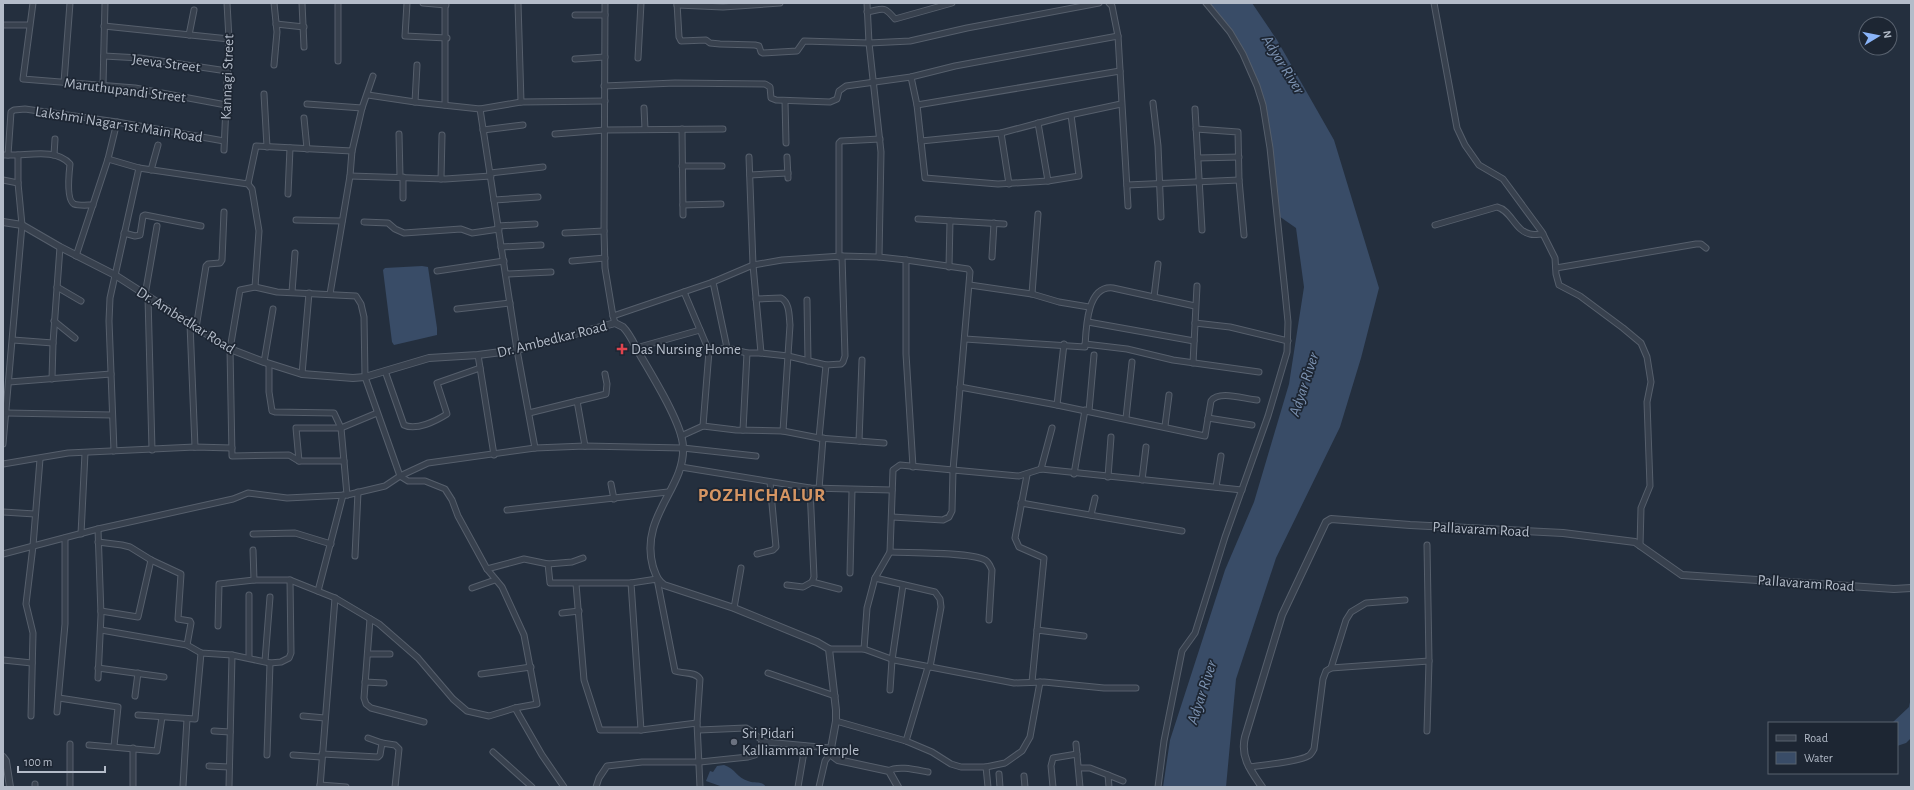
<svg xmlns="http://www.w3.org/2000/svg" width="1914" height="790" font-family="'Alegreya Sans',sans-serif">
<style>
.water{fill:#394c67}
.lines{fill:none;stroke-linecap:round;stroke-linejoin:round}
.minor-casing{stroke:#565f6c;stroke-width:7}
.tertiary-casing{stroke:#565f6c;stroke-width:8}
.minor{stroke:#38414e;stroke-width:5}
.tertiary{stroke:#38414e;stroke-width:6}
.health-dot{fill:#e0444e;stroke:#1d2633;stroke-width:1.5}
.worship-dot{fill:#6b7280;stroke:#1d2633;stroke-width:1.5}
.labels{text-anchor:middle;stroke-width:3.5;stroke-linejoin:round;paint-order:stroke}
.street-label{font-size:15px;fill:#b4bcc9;stroke:#1d2633}
.poi-label{font-size:15px;fill:#b4bcc9;stroke:#1d2633;text-anchor:start}
.water-label{font-size:16px;font-style:italic;fill:#7c92b1;stroke:#1d2633}
.district-label{font-size:19px;font-weight:bold;letter-spacing:1px;fill:#d59563;stroke:#1d2633}
</style>
<rect width="100%" height="100%" fill="#242f3e"/>
<!-- water -->
<g class="water">
<polygon points="1205,3 1252,3 1277,40 1334,140 1379,288 1361,358 1340,427 1276,558 1236,679 1226,787 1163,787 1170,740 1225,570 1254,502 1289,384 1304,287 1296,228 1276,214 1272,161 1257,84 1225,25"/>
<polygon points="422,266 428,267 437,328 437,335 394,345 392,342 383,270 385,268"/>
<polygon points="1911,697 1911,738 1906,743 1897,746 1897,723 1892,723 1909,707"/>
<path d="M724,765C736,769 737,778 748,781C755,784 761,780 766,787H723L706,781L710,771L713,772L717,766Z"/>
</g>
<g class="lines">
<defs>
<g id="minor">
<polyline points="33,3 23,79 135,88 226,105"/>
<polyline points="274,3 277,32 274,65"/>
<polyline points="302,3 304,47"/>
<polyline points="407,3 405,36 447,38"/>
<polyline points="423,3 446,5"/>
<polyline points="518,3 521,102"/>
<polyline points="605,3 604,231 605,268 613,316"/>
<polyline points="677,3 679,37 681,41 706,40 710,43 720,44 755,45 759,46 761,52 763,53 797,51 804,41 869,43 910,41 967,28 1099,3"/>
<polyline points="867,3 869,43 881,152 879,257"/>
<polyline points="1109,3 1112,6 1118,36 1128,206"/>
<polyline points="1434,3 1457,128 1465,145 1479,165 1503,179 1542,232 1555,258 1556,274 1559,285 1580,296 1623,328 1641,343 1647,357 1651,382 1647,402 1650,486 1641,508 1640,546"/>
<polyline points="677,5 723,7 780,3"/>
<path d="M867,12C884,9 883,5 895,19L952,3"/>
<polyline points="575,15 605,15"/>
<polyline points="276,24 304,27"/>
<polyline points="3,25 29,25"/>
<polyline points="104,26 229,39"/>
<polyline points="189,35 194,10"/>
<polyline points="104,56 140,58 227,71"/>
<polyline points="638,58 641,3"/>
<polyline points="575,59 605,57"/>
<polyline points="338,61 338,3"/>
<polyline points="911,77 917,105 925,178 998,184 1048,181"/>
<polyline points="64,82 70,3"/>
<polyline points="103,85 105,3"/>
<polyline points="604,86 675,83 765,84 770,87 771,98 776,100 830,102 837,99 839,91 846,86 911,77 955,66 1118,36"/>
<polyline points="264,94 267,147"/>
<polyline points="368,95 415,102 480,109 521,102 605,101"/>
<polyline points="785,101 786,143"/>
<polyline points="415,102 417,65"/>
<polyline points="1153,103 1158,146 1161,217"/>
<polyline points="307,104 362,108"/>
<polyline points="445,105 445,3"/>
<polyline points="917,105 1120,71"/>
<polyline points="644,108 645,129"/>
<polyline points="480,109 517,350 535,448"/>
<polyline points="1195,109 1202,230"/>
<polyline points="304,118 307,149"/>
<polyline points="1038,123 1048,181 1079,176 1071,115"/>
<polyline points="682,129 683,215"/>
<polyline points="1196,129 1238,132 1239,180 1244,235"/>
<polyline points="483,130 523,125"/>
<polyline points="1001,133 1009,184"/>
<polyline points="399,134 400,177"/>
<polyline points="555,134 605,130 723,129"/>
<polyline points="921,141 1001,133 1065,116 1121,104"/>
<polyline points="224,150 229,39 227,3"/>
<polyline points="3,155 18,155 18,183 22,225 3,444"/>
<polyline points="8,155 11,112 14,110 25,109 117,122 224,141"/>
<path d="M18,155C35,154 58,150 70,164C69,173 66,200 74,204C79,206 87,205 93,205"/>
<polyline points="54,155 55,139"/>
<polyline points="749,157 753,265 761,353"/>
<polyline points="787,157 788,178"/>
<polyline points="1198,158 1239,157"/>
<polyline points="108,159 139,168 248,184 252,189 259,231 255,287"/>
<polyline points="682,166 722,166"/>
<polyline points="151,170 158,145"/>
<polyline points="490,173 543,167"/>
<polyline points="750,175 788,173"/>
<polyline points="350,176 445,179 491,176"/>
<polyline points="403,177 403,198"/>
<polyline points="441,179 442,135"/>
<polyline points="3,180 18,183"/>
<polyline points="248,184 256,146 352,151"/>
<polyline points="1127,185 1239,180"/>
<polyline points="288,194 290,148"/>
<polyline points="494,200 538,197"/>
<polyline points="683,205 721,204"/>
<polyline points="918,219 1004,224"/>
<polyline points="296,220 342,221"/>
<polyline points="364,222 388,223 395,229 404,233 461,229 472,233 499,229"/>
<path d="M1435,225L1497,207C1511,210 1515,231 1530,234C1534,235 1539,234 1543,234"/>
<polyline points="498,226 535,224"/>
<polyline points="124,233 135,236 140,235 143,216 145,215 201,226"/>
<polyline points="565,233 604,231"/>
<polyline points="501,247 541,245"/>
<polyline points="76,256 108,159 117,122"/>
<polyline points="839,257 839,143 841,141 880,139"/>
<polyline points="992,257 994,223"/>
<polyline points="572,261 605,258"/>
<polyline points="949,267 950,221"/>
<polyline points="1556,268 1696,244 1701,244 1706,248"/>
<polyline points="437,271 504,261"/>
<polyline points="506,274 551,272"/>
<polyline points="713,282 727,348"/>
<polyline points="970,285 1032,294 1059,302 1089,307"/>
<polyline points="57,287 81,301"/>
<polyline points="292,292 295,253"/>
<polyline points="684,292 709,351 703,426"/>
<polyline points="330,294 350,176 352,151 362,108 373,76"/>
<polyline points="1032,294 1038,214"/>
<polyline points="145,295 157,226"/>
<polyline points="148,297 152,450"/>
<polyline points="1154,297 1158,264"/>
<path d="M756,299L781,298C790,303 789,316 790,325L783,431"/>
<polyline points="807,300 808,361"/>
<polyline points="457,309 510,303"/>
<polyline points="54,321 75,338"/>
<polyline points="1088,322 1194,341"/>
<polyline points="615,323 613,316 713,282 753,265 782,260 842,256 879,257 906,260 906,354 913,467"/>
<polyline points="1195,323 1230,327 1288,341"/>
<polyline points="190,324 195,447"/>
<polyline points="196,328 206,266 208,264 220,263 222,260 224,212"/>
<path d="M965,339L1085,347C1086,328 1087,285 1113,288L1195,306"/>
<polyline points="13,340 53,343"/>
<polyline points="1085,344 1127,349 1173,360 1259,372"/>
<polyline points="636,348 700,330"/>
<polyline points="709,351 727,348 747,353 761,353 788,356 826,365 841,364 843,362 845,356 842,256"/>
<polyline points="478,355 494,455"/>
<polyline points="264,362 273,309"/>
<polyline points="1193,363 1197,286"/>
<polyline points="269,364 269,392 272,411 275,412 334,413 341,428 347,495"/>
<path d="M385,371L404,425C416,431 436,421 447,414L437,383L480,368"/>
<polyline points="302,374 309,293"/>
<polyline points="52,379 53,343 60,247"/>
<polyline points="9,382 111,374"/>
<path d="M960,387L1057,405L1205,436L1211,401C1219,390 1244,399 1257,400"/>
<polyline points="577,401 585,446"/>
<polyline points="1057,405 1064,344"/>
<polyline points="1089,411 1094,355"/>
<polyline points="6,413 112,415"/>
<polyline points="529,413 606,394 607,384 605,374"/>
<polyline points="1126,418 1132,362"/>
<polyline points="1208,418 1252,425"/>
<polyline points="1165,426 1169,395"/>
<polyline points="743,430 747,353"/>
<polyline points="681,436 703,426 736,430 783,431 819,438 884,443"/>
<polyline points="819,438 826,365"/>
<polyline points="859,441 862,360"/>
<polyline points="114,451 109,321 110,298 139,168"/>
<polyline points="299,461 296,428 341,428 377,413"/>
<polyline points="3,464 68,453 195,447 232,448"/>
<polyline points="681,467 810,488 892,490"/>
<polyline points="1041,469 1052,428"/>
<polyline points="1074,474 1085,410"/>
<polyline points="1027,475 1015,538 1019,547 1044,558 1032,682"/>
<polyline points="1108,477 1111,437"/>
<polyline points="1142,480 1146,447"/>
<polyline points="611,484 614,499"/>
<polyline points="1216,487 1221,456"/>
<polyline points="819,489 823,438"/>
<polyline points="1021,503 1182,531"/>
<polyline points="507,510 668,492"/>
<polyline points="3,512 35,514"/>
<polyline points="1091,515 1095,498"/>
<polyline points="892,517 943,520 949,517 952,511 953,470 1019,476 1041,469 1242,490"/>
<polyline points="81,534 85,453"/>
<polyline points="253,534 295,533 331,544"/>
<polyline points="98,542 122,545 130,547 151,560 181,574 178,619 190,621 191,623 187,645"/>
<polyline points="253,550 254,580"/>
<path d="M890,552C910,553 970,552 985,560C989,562 990,566 992,570L989,620"/>
<polyline points="3,554 98,529 233,499 248,493 287,498 347,495 385,486 400,476 428,463 535,448 585,446 683,448 756,456"/>
<polyline points="757,554 773,550 776,547 770,482"/>
<polyline points="355,556 358,492"/>
<polyline points="548,564 550,583 631,583"/>
<polyline points="487,569 524,559 548,564 572,562 583,558"/>
<polyline points="850,573 852,490"/>
<polyline points="875,578 935,592 940,599 941,607 930,667"/>
<polyline points="812,582 839,589"/>
<polyline points="576,584 584,680 600,730 641,730 697,723"/>
<polyline points="787,585 803,587 812,582 814,577 810,488"/>
<polyline points="472,588 495,580"/>
<polyline points="318,591 343,495"/>
<polyline points="734,608 741,568"/>
<polyline points="101,611 138,617 151,560"/>
<polyline points="562,613 579,611"/>
<polyline points="370,619 364,698 366,704 371,708 424,722"/>
<polyline points="218,626 219,584 254,580 290,580 335,598 379,624 418,658 453,699 467,711 489,716 515,708 537,704 524,635 502,587 487,569 458,516 452,500 445,489 425,481 408,481 400,476 365,377 364,317 361,304 356,296 277,292 255,287 240,290 230,349 232,456 289,455 299,461 344,461"/>
<polyline points="101,630 187,645 201,653 232,655 270,663 281,662 289,658 291,653 290,580"/>
<polyline points="1037,630 1084,636"/>
<polyline points="829,649 864,649 894,660 1014,683 1044,682 1104,688 1136,688"/>
<polyline points="864,649 867,608 875,578 890,552 893,470 900,465 953,470 970,272 968,269 906,260"/>
<polyline points="368,654 390,654"/>
<polyline points="249,658 249,595"/>
<polyline points="3,660 32,663"/>
<polyline points="265,661 270,597"/>
<polyline points="98,668 164,677"/>
<polyline points="1331,668 1346,620 1351,612 1366,603 1405,600"/>
<polyline points="768,673 835,696"/>
<polyline points="481,674 531,667"/>
<polyline points="98,678 101,615 98,529"/>
<polyline points="365,682 384,683"/>
<polyline points="890,690 892,660 903,585"/>
<polyline points="135,696 138,673"/>
<polyline points="59,698 118,707 114,746"/>
<polyline points="515,708 542,755 564,787"/>
<polyline points="57,712 65,624 65,538"/>
<polyline points="138,715 195,719 201,653"/>
<polyline points="31,716 33,633 26,604 33,546 40,459"/>
<polyline points="303,716 325,718"/>
<polyline points="836,721 906,741 932,752 951,764 961,767 986,767 1005,763 1022,751 1030,737 1040,682"/>
<path d="M641,730L631,583L657,579L675,671C683,674 695,671 700,679L697,723L700,787"/>
<path d="M699,730L746,728C754,732 758,739 766,742L830,748"/>
<polyline points="214,731 230,732"/>
<polyline points="1427,731 1429,661"/>
<polyline points="368,738 382,743"/>
<polyline points="906,741 928,667"/>
<polyline points="70,744 70,787"/>
<polyline points="1076,744 1080,787"/>
<polyline points="89,745 157,751 162,717"/>
<polyline points="133,748 133,787"/>
<polyline points="493,752 532,787"/>
<polyline points="322,754 378,757 380,755 382,743 395,745 399,749 395,787"/>
<polyline points="267,755 270,663"/>
<polyline points="293,755 321,757"/>
<polyline points="209,766 229,767"/>
<polyline points="986,767 988,787"/>
<path d="M1249,767C1262,765 1299,762 1308,756C1311,755 1312,752 1314,749L1323,679L1326,671L1331,668L1429,661L1427,545"/>
<polyline points="1079,768 1090,768 1108,775"/>
<path d="M888,771C898,765 917,770 928,772"/>
<polyline points="999,774 1000,787"/>
<polyline points="1024,776 1025,787"/>
<polyline points="35,784 35,787"/>
<polyline points="320,785 346,787"/>
<polyline points="183,786 187,719"/>
<polyline points="229,787 232,655"/>
<polyline points="320,787 335,598"/>
<polyline points="596,787 599,778 607,766 642,762 700,762 748,757 755,755 763,741"/>
<polyline points="798,787 805,746"/>
<polyline points="819,787 825,761 830,754"/>
<polyline points="1053,787 1051,766 1053,758 1077,754"/>
<polyline points="1109,787 1108,775 1123,781"/>
<polyline points="1158,787 1164,741 1182,651 1195,633 1225,537 1268,416 1287,352 1288,322 1285,292 1270,148 1263,105 1257,86 1243,54 1230,32 1206,3"/>
</g>
<g id="tertiary">
<path d="M3,222L22,225L60,247L115,275L230,349L264,362L302,374L353,378L365,377L429,358L478,355L517,350L615,323L623,327C630,334 634,344 639,353C651,374 682,423 683,446C686,488 639,516 653,567C656,575 657,580 664,585L734,608L817,642L829,649L836,710V721L830,754L838,760L889,771L898,787"/>
<polyline points="3,757 6,761 10,787"/>
<path d="M1262,787C1251,771 1240,757 1245,737L1282,615L1326,522L1331,519L1410,525L1563,533L1635,542L1682,575L1894,589L1911,588"/>
</g>
</defs>
<!-- minor casing -->
<use href="#minor" class="minor-casing"/>
<!-- tertiary casing -->
<use href="#tertiary" class="tertiary-casing"/>
<!-- minor -->
<use href="#minor" class="minor"/>
<!-- tertiary -->
<use href="#tertiary" class="tertiary"/>
</g>
<!-- markers -->
<path class="health-dot" d="M620 343h4v4h4v4h-4v4h-4v-4h-4v-4h4z"/>
<circle class="worship-dot" cx="734" cy="742" r="4"/>
<g class="labels">
<!-- street labels -->
<g class="street-label">
<text transform="translate(166 63) rotate(7)" y="5">Jeeva Street</text>
<text transform="translate(227 77) rotate(-88)" y="5">Kannagi Street</text>
<text transform="translate(125 90) rotate(7)" y="5">Maruthupandi Street</text>
<text transform="translate(119 124) rotate(9)" y="5">Lakshmi Nagar 1st Main Road</text>
<text transform="translate(186 320) rotate(32)" y="5">Dr. Ambedkar Road</text>
<text transform="translate(552 339) rotate(-14)" y="5">Dr. Ambedkar Road</text>
<text transform="translate(1481 529) rotate(3)" y="5">Pallavaram Road</text>
<text transform="translate(1806 583) rotate(4)" y="5">Pallavaram Road</text>
</g>
<!-- poi labels -->
<g class="poi-label">
<text x="631" y="354">Das Nursing Home</text>
<text x="742" y="738">Sri Pidari<tspan x="742" dy="17">Kalliamman Temple</tspan></text>
</g>
<!-- water labels -->
<g class="water-label">
<text transform="translate(1284 64) rotate(58)" y="6">Adyar River</text>
<text transform="translate(1303 384) rotate(-72)" y="6">Adyar River</text>
<text transform="translate(1201 692) rotate(-72)" y="6">Adyar River</text>
</g>
<!-- district labels -->
<g class="district-label">
<text x="762" y="501">POZHICHALUR</text>
</g>
</g>
<!-- border -->
<rect width="1914" height="790" fill="none" stroke="#b4bcc9" stroke-width="8"/>
<!-- legend -->
<rect x="1768" y="722" width="130" height="52" fill="#1d2633" stroke="#59626f"/>
<rect x="1776" y="735" width="20" height="6" fill="#38414e" stroke="#59626f"/>
<text x="1804" y="742" font-size="12" fill="#b4bcc9">Road</text>
<rect x="1776" y="752" width="20" height="12" fill="#394c67" stroke="#59626f"/>
<text x="1804" y="762" font-size="12" fill="#b4bcc9">Water</text>
<!-- north arrow -->
<g transform="translate(1878 36) rotate(80)"><circle r="19" fill="#1d2633" stroke="#59626f"/>
<path d="M0-3L7 15L0 10L-7 15Z" fill="#8ab4f8"/>
<text y="-6" font-size="11" font-weight="bold" text-anchor="middle" fill="#b4bcc9">N</text>
</g>
<!-- scale -->
<path d="M18 766v6h87v-6" fill="none" stroke="#b4bcc9" stroke-width="2"/>
<text x="24" y="766" font-size="12" fill="#b4bcc9" stroke="#1d2633" stroke-width="3" paint-order="stroke">100 m</text>
</svg>
